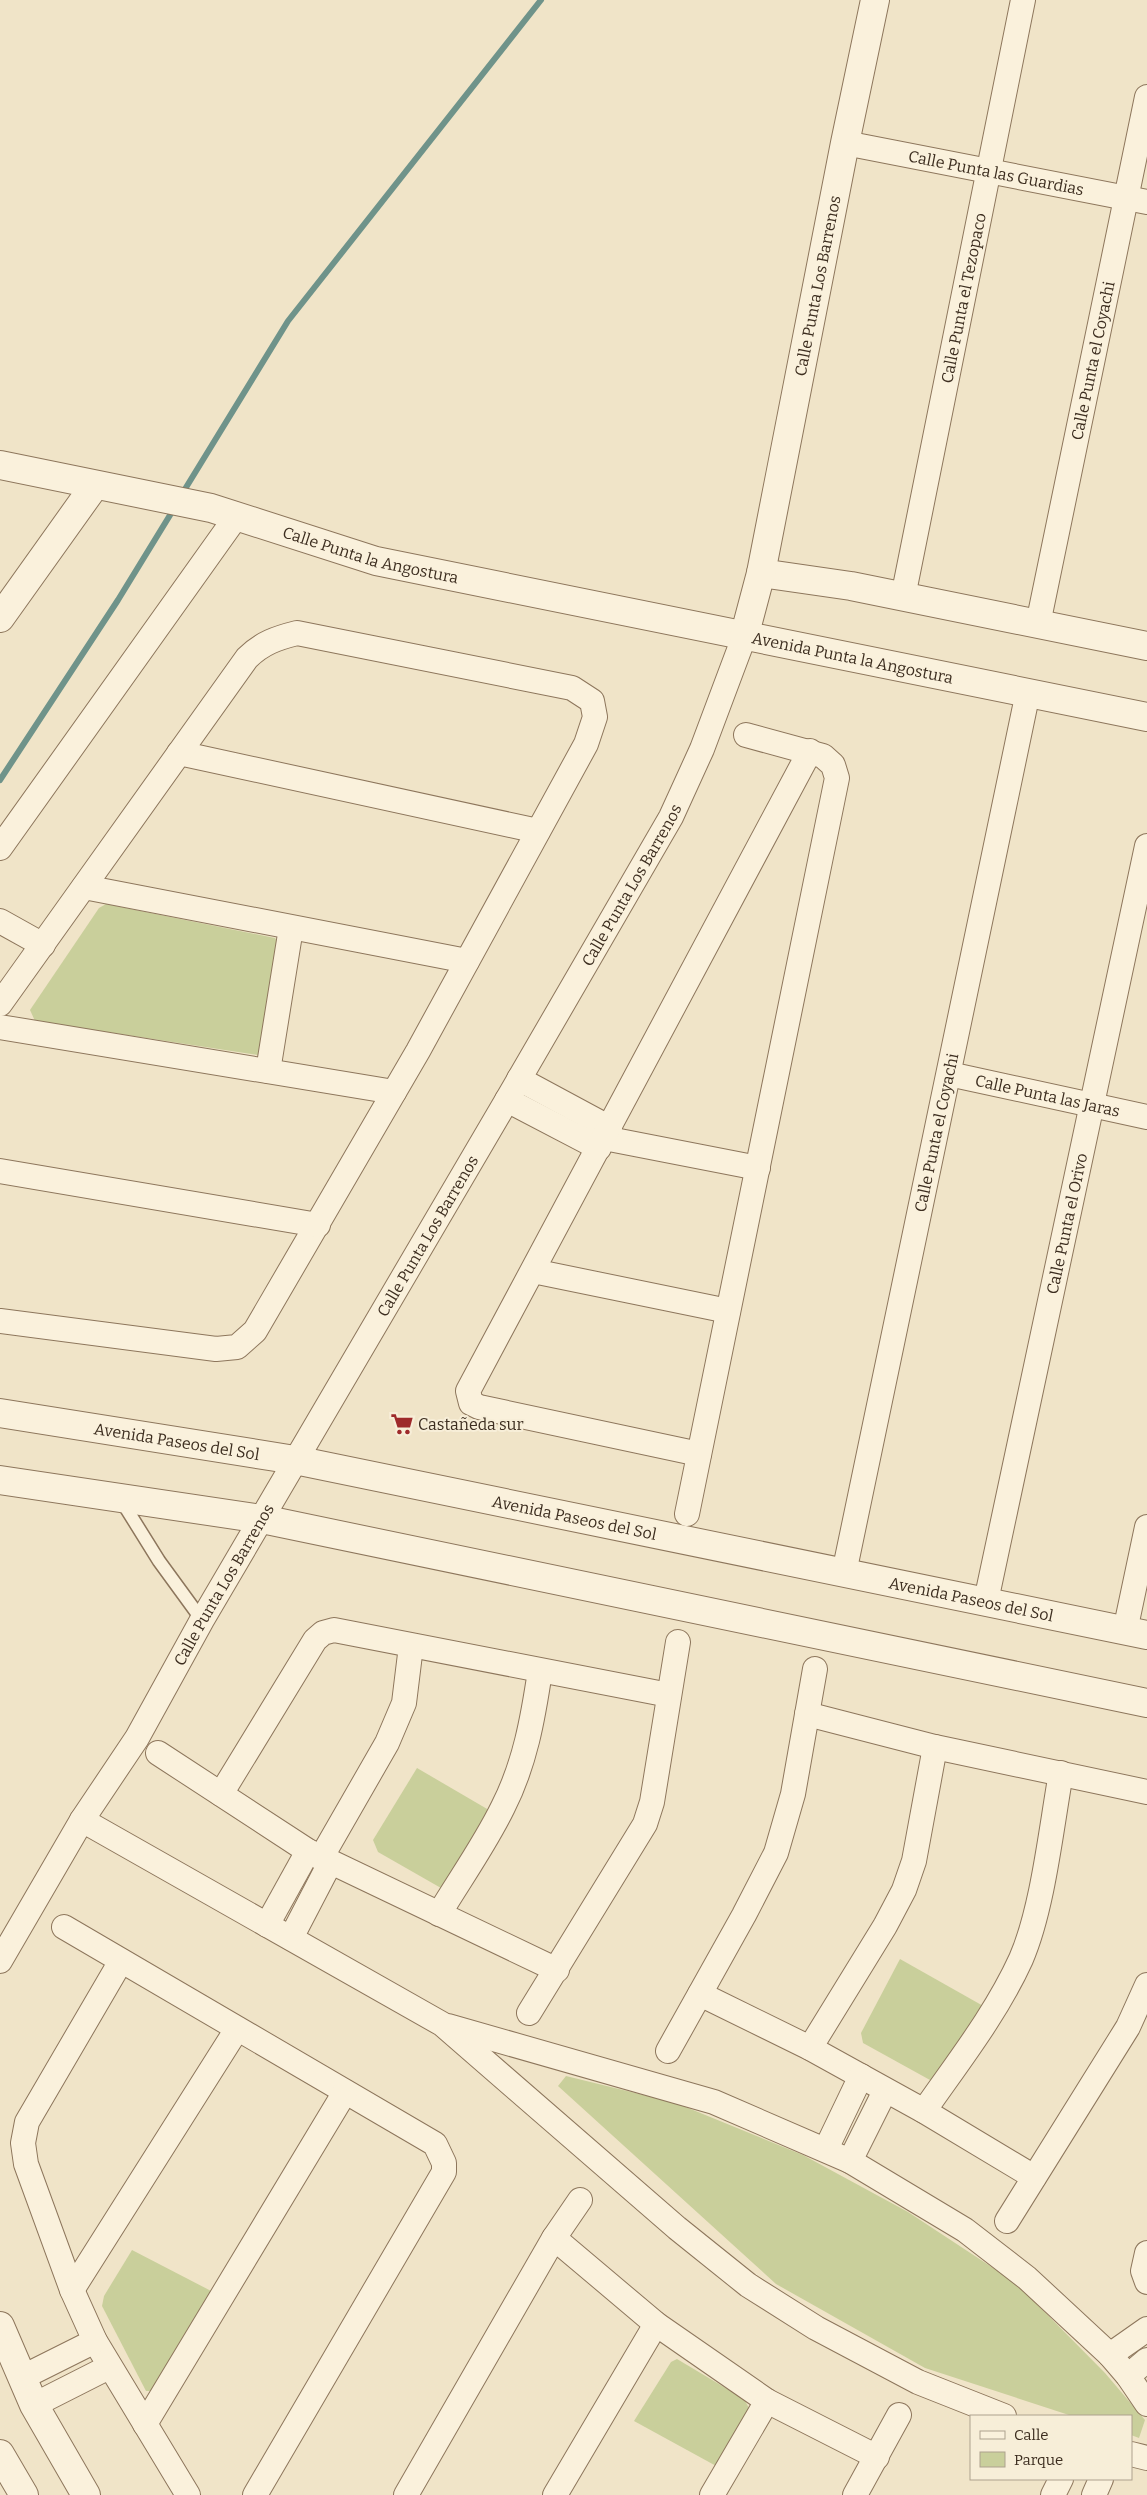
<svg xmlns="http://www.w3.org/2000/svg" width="1147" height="2495" font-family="Bitter,serif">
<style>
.green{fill:#c9cf9b}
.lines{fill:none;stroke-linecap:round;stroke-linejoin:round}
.stream{stroke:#6f938a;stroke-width:6}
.service-casing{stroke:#8d765c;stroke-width:15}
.minor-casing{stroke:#8d765c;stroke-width:26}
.tertiary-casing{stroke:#8d765c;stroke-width:30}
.service{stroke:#faf1dc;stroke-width:12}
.minor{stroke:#faf1dc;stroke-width:24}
.tertiary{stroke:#faf1dc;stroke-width:28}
.labels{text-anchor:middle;stroke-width:4;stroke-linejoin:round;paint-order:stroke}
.street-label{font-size:16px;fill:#3d2e20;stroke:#f7eed8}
.poi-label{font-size:16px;fill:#3d2e20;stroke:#f7eed8;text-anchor:start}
</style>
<rect width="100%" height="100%" fill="#f0e4c8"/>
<!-- green -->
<g class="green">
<polygon points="106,904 275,938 282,947 266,1049 258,1055 35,1021 30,1010 99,908"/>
<polygon points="417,1768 494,1813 441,1888 378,1852 373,1840"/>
<polygon points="900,1959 985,2007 941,2078 930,2080 863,2043 861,2033"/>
<polygon points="566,2076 676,2103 803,2155 908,2212 1016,2283 1105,2373 1145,2420 1139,2438 1131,2435 1131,2416 1072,2416 925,2368 776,2284 558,2086"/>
<polygon points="132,2250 215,2293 157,2391 146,2391 102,2306 104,2296"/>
<polygon points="677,2359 744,2399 749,2408 718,2467 634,2421 671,2362"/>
</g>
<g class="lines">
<!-- stream -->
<g class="stream">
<polyline points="182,494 288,321 541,0"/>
<polyline points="0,780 118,600 175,507"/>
</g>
<defs>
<polyline id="service" points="121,1500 159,1561 202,1620"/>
<g id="minor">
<path id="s1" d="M845,143L1147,202"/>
<path id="s2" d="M903,597L1023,0"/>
<path id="s3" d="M1038,624L1147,97"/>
<polyline points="179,753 538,831"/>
<polyline points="0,848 236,517"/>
<polyline points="84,887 467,961"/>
<polyline points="0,921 43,945"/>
<path d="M0,1004L247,658C262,643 277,638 297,633L572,688L592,701L595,717L586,744L418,1051L255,1331L237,1347L216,1349L0,1321"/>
<polyline points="0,1027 394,1092"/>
<polyline points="268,1071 291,928"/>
<path id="s4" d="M949,1074L1147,1117"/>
<polyline points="519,1079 610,1128"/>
<polyline points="507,1100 599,1148"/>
<polyline points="604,1138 758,1168"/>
<polyline points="0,1171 318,1225"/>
<polyline points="533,1271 728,1311"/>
<polyline points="699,1454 479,1407 471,1403 468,1391 810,751"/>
<polyline points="687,1514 837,778 833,765 823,756 746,735"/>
<path id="s5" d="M844,1573L1028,692"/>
<path id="s6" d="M986,1601L1147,846"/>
<polyline points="1125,1631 1147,1527"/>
<polyline points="807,1714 935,1747 1147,1792"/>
<polyline points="158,1753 308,1851 557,1970"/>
<polyline points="221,1794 315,1640 323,1633 334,1630 669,1695"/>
<polyline points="82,1820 442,2024 677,2228 748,2285 816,2328 918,2382 1004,2416"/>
<polyline points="321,1858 387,1743 404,1703 411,1646"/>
<path d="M439,1914C460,1879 485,1844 503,1807C525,1764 533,1718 540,1671"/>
<polyline points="267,1925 308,1851"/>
<polyline points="64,1927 435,2144 444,2163 444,2172 255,2495"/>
<polyline points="291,1938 330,1863"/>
<path id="s7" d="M0,1961L82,1820L137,1738L202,1620L507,1100L671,817L702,749L744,637"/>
<polyline points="121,1961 27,2122 23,2143 26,2164 72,2290 95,2341 188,2495"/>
<polyline points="700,1994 810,2048 924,2111 1034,2177"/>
<polyline points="529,2013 645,1824 652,1802 678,1642"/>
<polyline points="448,2026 714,2102 850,2161 965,2230 1027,2278 1110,2355 1128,2376 1147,2404"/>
<polyline points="810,2048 885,1926 904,1890 914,1861 935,1747"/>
<polyline points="668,2051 744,1915 776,1853 793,1794 815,1669"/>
<path d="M924,2111C958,2062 996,2014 1021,1959C1043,1908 1051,1829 1061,1773"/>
<polyline points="826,2149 861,2076"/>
<polyline points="850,2161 885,2091"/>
<polyline points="1007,2221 1128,2027 1147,1985"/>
<polyline points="554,2238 656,2324 767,2401 877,2457"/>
<polyline points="1147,2253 1143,2271 1147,2282"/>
<polyline points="72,2290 237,2029"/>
<polyline points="1110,2355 1147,2329"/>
<polyline points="1128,2376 1147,2360"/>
<polyline points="21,2378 95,2341"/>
<polyline points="34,2405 109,2367"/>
<polyline points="145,2424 345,2092"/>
<polyline points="1131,2454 1147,2458"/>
<polyline points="406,2495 554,2238 580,2200"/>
<polyline points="555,2495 656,2324"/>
<polyline points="712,2495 767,2401"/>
<polyline points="855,2495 899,2415"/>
<polyline points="1053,2495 1061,2479"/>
<polyline points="1094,2495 1101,2479"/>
</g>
<g id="tertiary">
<path id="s8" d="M0,465L211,508L376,561L1147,717"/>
<polyline points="761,573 851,586 1147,646"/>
<polyline points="0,618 95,485"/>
<path id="s9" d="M744,637L761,573L845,143L875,0"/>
<path id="s10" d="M0,1413L295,1460L1147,1635"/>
<polyline points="0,1480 262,1519 1147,1703"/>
<polyline points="0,2326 34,2405 86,2495"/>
<polyline points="0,2454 24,2495"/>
</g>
</defs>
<!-- service casing -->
<use href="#service" class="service-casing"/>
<!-- minor casing -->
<use href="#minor" class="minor-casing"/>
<!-- tertiary casing -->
<use href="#tertiary" class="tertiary-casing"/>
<!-- service -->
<use href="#service" class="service"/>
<!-- minor -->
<use href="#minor" class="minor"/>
<!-- tertiary -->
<use href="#tertiary" class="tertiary"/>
</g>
<!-- icons -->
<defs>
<symbol id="supermarket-bare" viewBox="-9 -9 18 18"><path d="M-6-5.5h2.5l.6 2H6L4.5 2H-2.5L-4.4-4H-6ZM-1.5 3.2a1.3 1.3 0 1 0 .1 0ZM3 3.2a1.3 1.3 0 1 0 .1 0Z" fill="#9e2a2b" stroke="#f7eed8" stroke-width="2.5" paint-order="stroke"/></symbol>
</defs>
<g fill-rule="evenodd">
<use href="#supermarket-bare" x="386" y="1408" width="32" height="32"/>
</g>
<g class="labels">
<!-- street labels -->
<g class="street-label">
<text dy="6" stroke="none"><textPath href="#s1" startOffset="154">Calle Punta las Guardias</textPath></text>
<text dy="6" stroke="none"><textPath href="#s9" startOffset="359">Calle Punta Los Barrenos</textPath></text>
<text dy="6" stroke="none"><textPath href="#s2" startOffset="305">Calle Punta el Tezopaco</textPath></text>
<text dy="6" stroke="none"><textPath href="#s3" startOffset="269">Calle Punta el Coyachi</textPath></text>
<text dy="6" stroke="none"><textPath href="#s8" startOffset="382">Calle Punta la Angostura</textPath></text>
<text dy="6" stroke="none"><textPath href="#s8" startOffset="875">Avenida Punta la Angostura</textPath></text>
<text dy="6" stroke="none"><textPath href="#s7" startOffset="1248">Calle Punta Los Barrenos</textPath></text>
<text dy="6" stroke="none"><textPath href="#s4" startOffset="101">Calle Punta las Jaras</textPath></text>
<text dy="6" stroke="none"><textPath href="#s5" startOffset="450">Calle Punta el Coyachi</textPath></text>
<text dy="6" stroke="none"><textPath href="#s6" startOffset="386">Calle Punta el Orivo</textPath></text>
<text dy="6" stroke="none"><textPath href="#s7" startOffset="842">Calle Punta Los Barrenos</textPath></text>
<text dy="6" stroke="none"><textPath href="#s10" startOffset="179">Avenida Paseos del Sol</textPath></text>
<text dy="6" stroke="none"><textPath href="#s10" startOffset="584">Avenida Paseos del Sol</textPath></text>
<text dy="6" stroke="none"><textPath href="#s7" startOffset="438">Calle Punta Los Barrenos</textPath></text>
<text dy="6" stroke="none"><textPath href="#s10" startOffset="989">Avenida Paseos del Sol</textPath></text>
</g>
<!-- poi labels -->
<g class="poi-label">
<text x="418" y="1430">Castañeda sur</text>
</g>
</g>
<!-- legend -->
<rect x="970" y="2415" width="162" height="65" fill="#f7eed8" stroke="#ada18e"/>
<rect x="980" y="2431" width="25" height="8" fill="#faf1dc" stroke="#ada18e"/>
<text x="1014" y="2440" font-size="15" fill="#3d2e20">Calle</text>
<rect x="980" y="2452" width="25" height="15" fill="#c9cf9b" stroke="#ada18e"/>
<text x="1014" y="2465" font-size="15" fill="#3d2e20">Parque</text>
</svg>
